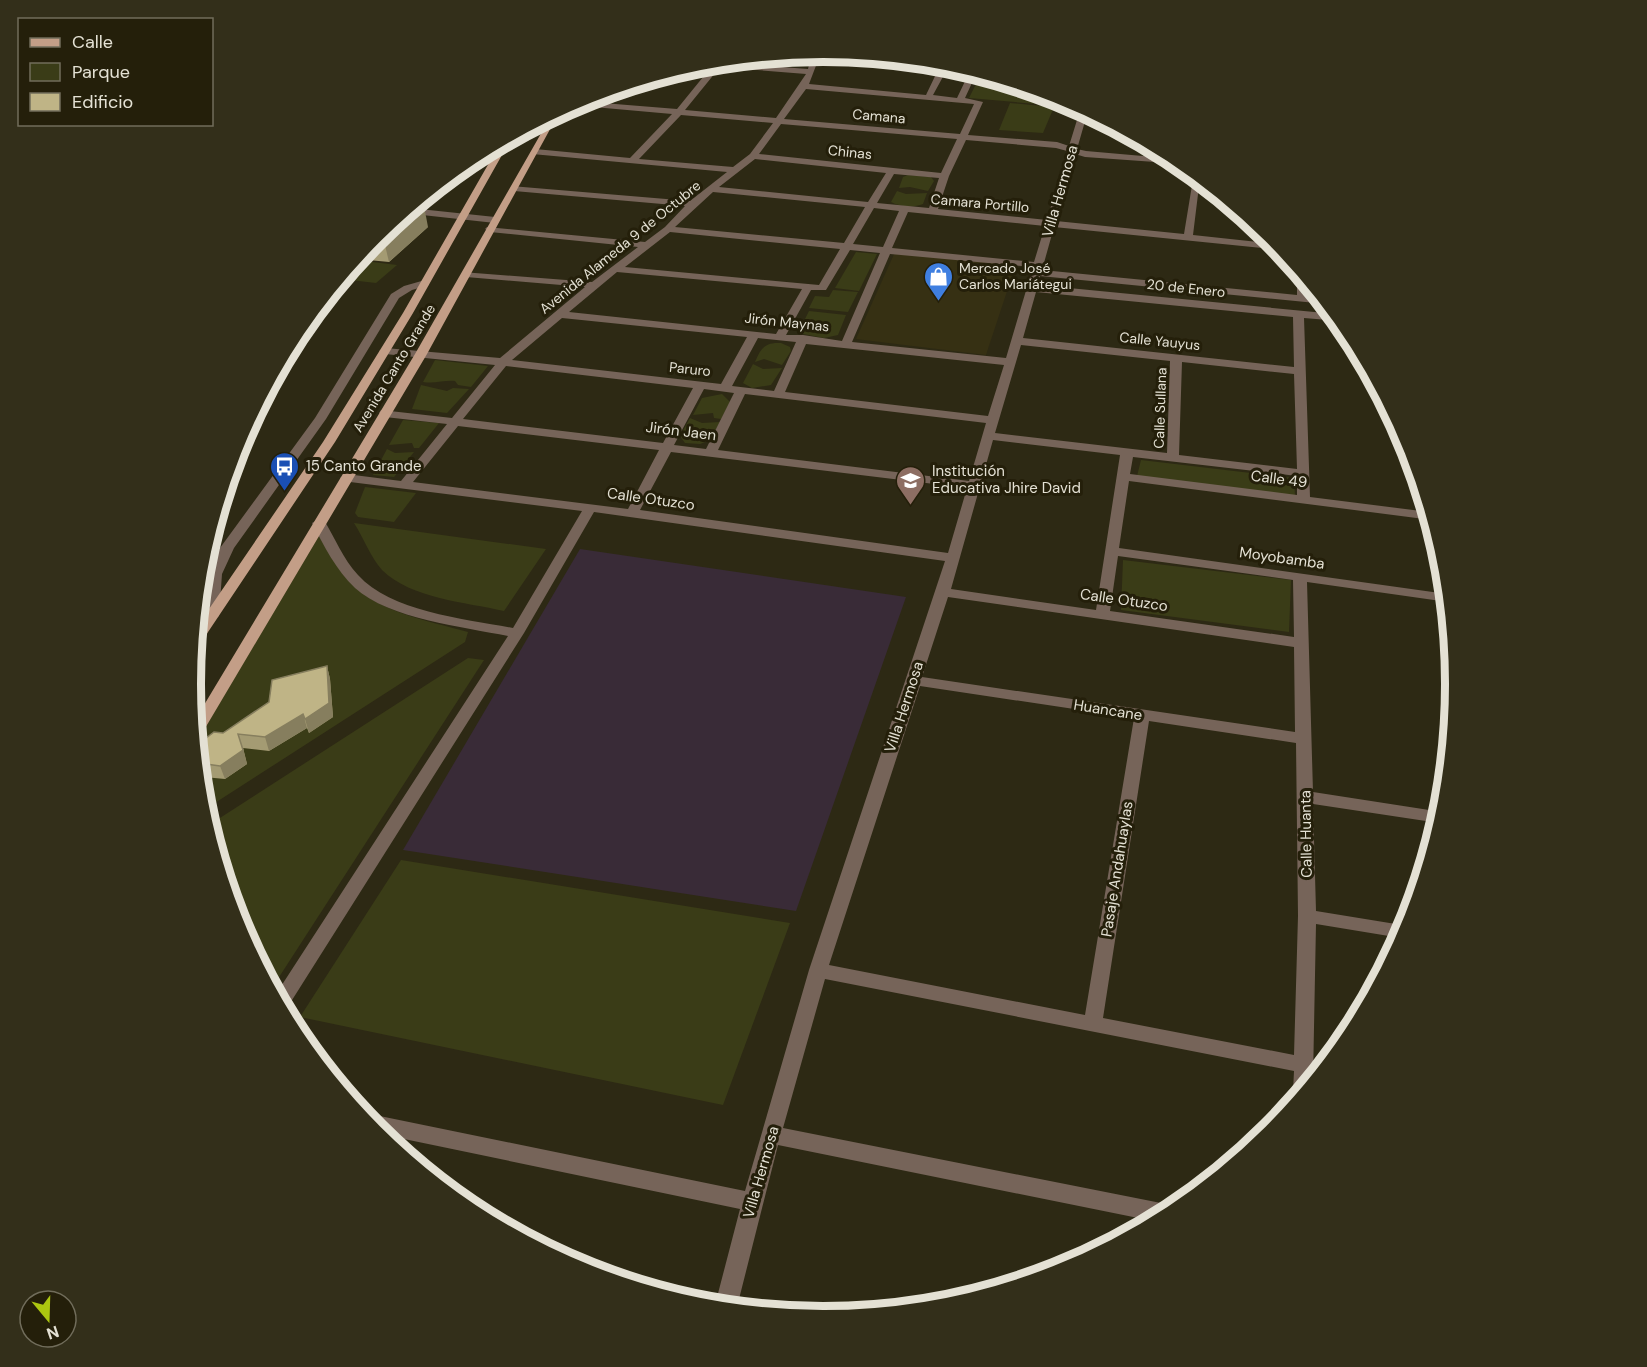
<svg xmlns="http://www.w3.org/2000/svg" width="1647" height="1367" font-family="'DM Sans',sans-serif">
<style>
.built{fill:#363013}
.education{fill:#392b37}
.green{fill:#3a3c17}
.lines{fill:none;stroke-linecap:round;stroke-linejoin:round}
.minor{fill:#766459;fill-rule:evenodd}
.primary{fill:#c39e87;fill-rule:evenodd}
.wall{fill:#a49b73}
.shaded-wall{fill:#867e5e}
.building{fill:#bfb486;stroke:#867e5e;stroke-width:1.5}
.labels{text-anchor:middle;stroke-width:6;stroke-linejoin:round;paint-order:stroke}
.far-street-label{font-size:14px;fill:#e4e1d4;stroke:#241f0a}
.far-poi-label{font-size:14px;fill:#e4e1d4;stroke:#241f0a;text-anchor:start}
.street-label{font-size:15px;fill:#e4e1d4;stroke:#241f0a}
.poi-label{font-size:15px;fill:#e4e1d4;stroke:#241f0a;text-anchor:start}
.rim{fill:none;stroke:#e4e1d4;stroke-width:8}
</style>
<rect width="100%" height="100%" fill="#2d2914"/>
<!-- built -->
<polygon class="built" points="895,252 1016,264 986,355 856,339"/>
<!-- education -->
<polygon class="education" points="580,549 906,597 796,911 403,850"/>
<!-- green -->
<g class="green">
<polygon points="981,74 1066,99 1071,102 1070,107 969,98"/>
<polygon points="1010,103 1054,107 1043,133 999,130"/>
<polygon points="908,175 931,177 934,181 928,191 910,187 899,188 903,177"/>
<path d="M897,191L906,194L927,193L923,204C914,208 900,207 891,202Z"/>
<polygon points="856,252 877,254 859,291 835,288"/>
<polygon points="357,260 397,265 376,283 341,279"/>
<polygon points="833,290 858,292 848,312 809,308 815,296 829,297"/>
<polygon points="809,311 846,315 838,335 824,338 798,333"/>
<path d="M781,343L790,347L791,351L782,365L764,359L755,362C761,348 765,342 781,343Z"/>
<path d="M435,360L488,366L471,387L458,385L455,381C444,380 435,384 423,382Z"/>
<polygon points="753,364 763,369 782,368 771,385 752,388 743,383"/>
<polygon points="421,385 447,391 453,388 469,389 447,413 412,409"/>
<polygon points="722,394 730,402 721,419 714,418 713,413 693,415 702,398"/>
<polygon points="690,418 702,423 720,422 710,440 700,444 685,443 680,436"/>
<polygon points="403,420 439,423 419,448 414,448 412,443 389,445"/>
<polygon points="387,449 395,453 414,452 394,477 373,475"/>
<polygon points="1141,460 1294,478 1295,496 1137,476"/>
<polygon points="365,487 416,493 394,522 358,517 355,513"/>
<path d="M354,523L546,549L504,611C465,602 412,599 382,570C371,558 363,537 354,523Z"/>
<path d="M319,536C328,550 336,566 347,579C375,612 429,621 468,632L465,642L204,810L197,740Z"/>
<polygon points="1123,560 1291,580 1289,632 1121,610"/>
<polygon points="468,658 484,660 272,988 239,925 209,825"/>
<polygon points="401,860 790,923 723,1105 300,1017"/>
</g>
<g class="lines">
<!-- minor -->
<g class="minor">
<path d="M819,51L818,58L940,68L942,63L949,64L947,69L977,72L965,98L983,102L968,135L1057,142L1069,146L1081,107L1088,111L1077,149L1086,151L1177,159L1183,164L1085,157L1075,154L1056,221L1184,234L1194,173L1200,178L1193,235L1277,244L1282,250L1054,227L1042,270L1297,295V275L1300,272L1307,281V296L1321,298L1326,304L1040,276L1038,285L1335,314L1340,321L1304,318L1310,497L1429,512L1432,520L1129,481L1119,548L1447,594L1448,602L1307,582L1313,792L1442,812L1439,823L1313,804L1316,911L1408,926L1401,938L1316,924L1313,1079L1297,1098L1293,1092L1294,1071L825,979L783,1128L1166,1204L1175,1210L1153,1221L778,1145L737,1307L715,1305L740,1209L380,1134L364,1116L370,1114L745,1191L809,970L945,561L594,512L524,633L287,1008L284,1009L276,994L508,636C464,627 389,619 355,588C336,570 324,546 312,523L319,519L324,520C335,538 343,559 358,575C391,612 466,619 513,628L582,511L342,481L340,478L346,474L401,481L447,424L385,417L379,413L381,410L452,418L495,365L385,354L379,351L385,348L500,358L585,287L466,277L462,276V272L592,282L638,247L490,232L485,229L487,227L645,242L665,227L685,206L514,191L511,190V186L690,201L727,172L532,154V150L535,149L630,158L672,114L571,105L578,101L677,109L712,66L701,63L718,62L808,69L812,52ZM817,63L937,72L926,95L809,84ZM720,67L806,74L776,118L685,110ZM945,73L968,75L957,98L933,95ZM806,89L974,104L960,134L784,119ZM681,115L773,123L750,154L733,167L639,159ZM781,124L957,139L941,173L759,154ZM966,140L1056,148L1067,151L1047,220L938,209L949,176ZM755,159L886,173L868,202L719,187ZM894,174L939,178L929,208L877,203ZM713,192L865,207L844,243L675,227ZM874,208L899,211L883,247L853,244ZM908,212L1045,226L1034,262L892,248ZM670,232L840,249L819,285L625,267ZM850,250L880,253L842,341L803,335H786L811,290H826ZM890,254L1033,267L1006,358L852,342ZM617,272L802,289L776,334L569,312ZM1036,292L1293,317L1294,367L1023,338ZM562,318L747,337L721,384L512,360ZM758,338L796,342L774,391L732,386ZM806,344L1004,365L988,416L785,392ZM1021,345L1170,361L1167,453L995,433ZM1182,362L1294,374L1297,469L1179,455ZM506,366L693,388L663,443L463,419ZM704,389L734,393L706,449L674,445ZM745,394L986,423L969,481L718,450ZM458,426L659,450L628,509L413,482ZM993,440L1120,455L1096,610L951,589ZM671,452L967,488L948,553L640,510ZM1133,457L1297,476V495L1130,474ZM1118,556L1293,580L1294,637L1110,611ZM948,597L1294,647L1295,732L922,677ZM920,686L1134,718L1085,1015L829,965ZM1149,721L1296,743L1298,916L1294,1055L1103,1018Z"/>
<polygon points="410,208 495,217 500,220 495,223 404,213"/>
<polygon points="425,280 429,281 429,285 412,290 399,298 326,419 234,548 222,574 219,616 202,628 196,629 197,619 205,614 208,574 220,548 315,418 391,294 404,286"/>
</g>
<!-- primary -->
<g class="primary">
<polygon points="560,111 427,354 204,730 196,735 195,720 415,354 551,116"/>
<polygon points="510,137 511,139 413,313 335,442 200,644 195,645 196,628 323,442 403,313 501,142"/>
</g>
</g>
<!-- wall -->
<g class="wall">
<polygon points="428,227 389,262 358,259 376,236"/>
<polygon points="327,666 330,679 333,717 309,733 307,728 269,751 243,748 247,764 225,779 204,777 199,763 223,733"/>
</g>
<!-- shaded-wall -->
<g class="shaded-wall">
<polygon points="424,206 428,227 389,262 384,241"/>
<polygon points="327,666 330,679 333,717 309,733 305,719"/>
<polygon points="303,714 307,728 269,751 265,737"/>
<polygon points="243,748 247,764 225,779 220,766"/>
</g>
<!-- building -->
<g class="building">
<polygon points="415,205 424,206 384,241 374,239 376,236"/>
<polygon points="327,666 329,703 305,719 303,714 265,737 238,734 243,750 220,766 199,763 197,745 214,732 223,733 269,702 272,680"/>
</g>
<!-- icons -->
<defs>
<symbol id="shop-pin" viewBox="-11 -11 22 30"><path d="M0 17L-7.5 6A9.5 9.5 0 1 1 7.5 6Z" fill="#3f7fe0" stroke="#241f0a"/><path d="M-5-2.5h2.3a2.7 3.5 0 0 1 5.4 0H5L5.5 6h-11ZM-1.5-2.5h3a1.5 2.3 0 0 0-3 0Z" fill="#fff"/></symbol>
<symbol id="bus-pin" viewBox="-11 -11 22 30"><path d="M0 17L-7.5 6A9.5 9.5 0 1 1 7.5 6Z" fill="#1a4fb4" stroke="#241f0a"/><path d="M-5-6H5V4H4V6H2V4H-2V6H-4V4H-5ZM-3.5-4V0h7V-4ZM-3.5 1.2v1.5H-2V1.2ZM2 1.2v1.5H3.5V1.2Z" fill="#fff"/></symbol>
<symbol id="school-pin" viewBox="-11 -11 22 30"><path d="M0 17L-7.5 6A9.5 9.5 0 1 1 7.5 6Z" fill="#8d6e63" stroke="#241f0a"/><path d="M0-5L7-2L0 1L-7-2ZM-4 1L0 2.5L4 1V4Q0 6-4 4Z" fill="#fff"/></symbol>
</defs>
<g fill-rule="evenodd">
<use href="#shop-pin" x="922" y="260" width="33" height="45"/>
<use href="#bus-pin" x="268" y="450" width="33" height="45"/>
<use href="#school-pin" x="894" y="464" width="33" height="45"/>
</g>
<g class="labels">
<!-- far-street labels -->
<g class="far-street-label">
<text transform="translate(879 116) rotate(5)" y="5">Camana</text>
<text transform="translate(850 152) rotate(6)" y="5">Chinas</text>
<text transform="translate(980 203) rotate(5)" y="5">Camara Portillo</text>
<text transform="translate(620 247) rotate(-39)" y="5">Avenida Alameda 9 de Octubre</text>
<text transform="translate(1186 288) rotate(6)" y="5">20 de Enero</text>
<text transform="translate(787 322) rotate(6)" y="5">Jirón Maynas</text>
<text transform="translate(1160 341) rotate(6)" y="5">Calle Yauyus</text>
<text transform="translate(394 368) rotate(-59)" y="5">Avenida Canto Grande</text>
<text transform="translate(690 369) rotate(6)" y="5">Paruro</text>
<text transform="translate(1160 408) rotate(-88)" y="5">Calle Sullana</text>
</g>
<!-- far-poi labels -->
<g class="far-poi-label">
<text x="959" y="273">Mercado José<tspan x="959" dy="16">Carlos Mariátegui</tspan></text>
</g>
<!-- street labels -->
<g class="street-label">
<text transform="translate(1060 191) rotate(-74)" y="5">Villa Hermosa</text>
<text transform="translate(681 431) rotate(7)" y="5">Jirón Jaen</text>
<text transform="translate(1279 479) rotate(7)" y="5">Calle 49</text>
<text transform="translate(651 499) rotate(8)" y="5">Calle Otuzco</text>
<text transform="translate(1282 558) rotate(8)" y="5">Moyobamba</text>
<text transform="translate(1124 600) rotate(8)" y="5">Calle Otuzco</text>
<text transform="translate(904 707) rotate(-72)" y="5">Villa Hermosa</text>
<text transform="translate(1108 710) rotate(9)" y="5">Huancane</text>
<text transform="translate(1306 834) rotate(-91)" y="5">Calle Huanta</text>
<text transform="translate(1117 869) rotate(-81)" y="5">Pasaje Andahuaylas</text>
<text transform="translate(761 1172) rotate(-74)" y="5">Villa Hermosa</text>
</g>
<!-- poi labels -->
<g class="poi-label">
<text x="306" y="471">15 Canto Grande</text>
<text x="932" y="476">Institución<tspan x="932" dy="17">Educativa Jhire David</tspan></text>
</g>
</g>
<!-- crop -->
<path d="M0 0H1647V1367H0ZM201 684a622 622 0 1 1 1244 0a622 622 0 1 1-1244 0Z" fill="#332f1a" fill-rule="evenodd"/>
<path class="rim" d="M201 684a622 622 0 1 1 1244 0a622 622 0 1 1-1244 0Z"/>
<!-- legend -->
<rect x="18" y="18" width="195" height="108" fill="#241f0a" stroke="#716d5b" stroke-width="1.5"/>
<rect x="30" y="38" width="30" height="9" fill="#c39e87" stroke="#716d5b" stroke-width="1.5"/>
<text x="72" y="48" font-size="18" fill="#e4e1d4">Calle</text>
<rect x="30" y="63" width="30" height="18" fill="#3a3c17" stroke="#716d5b" stroke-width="1.5"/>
<text x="72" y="78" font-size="18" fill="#e4e1d4">Parque</text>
<rect x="30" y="93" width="30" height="18" fill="#bfb486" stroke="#716d5b" stroke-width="1.5"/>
<text x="72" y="108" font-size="18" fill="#e4e1d4">Edificio</text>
<!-- north arrow -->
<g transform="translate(48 1319) rotate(161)"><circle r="28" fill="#241f0a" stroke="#716d5b" stroke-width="1.5"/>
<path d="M0-4.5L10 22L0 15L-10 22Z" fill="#acc610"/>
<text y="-9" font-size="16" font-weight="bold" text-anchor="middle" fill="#e4e1d4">N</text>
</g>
</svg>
